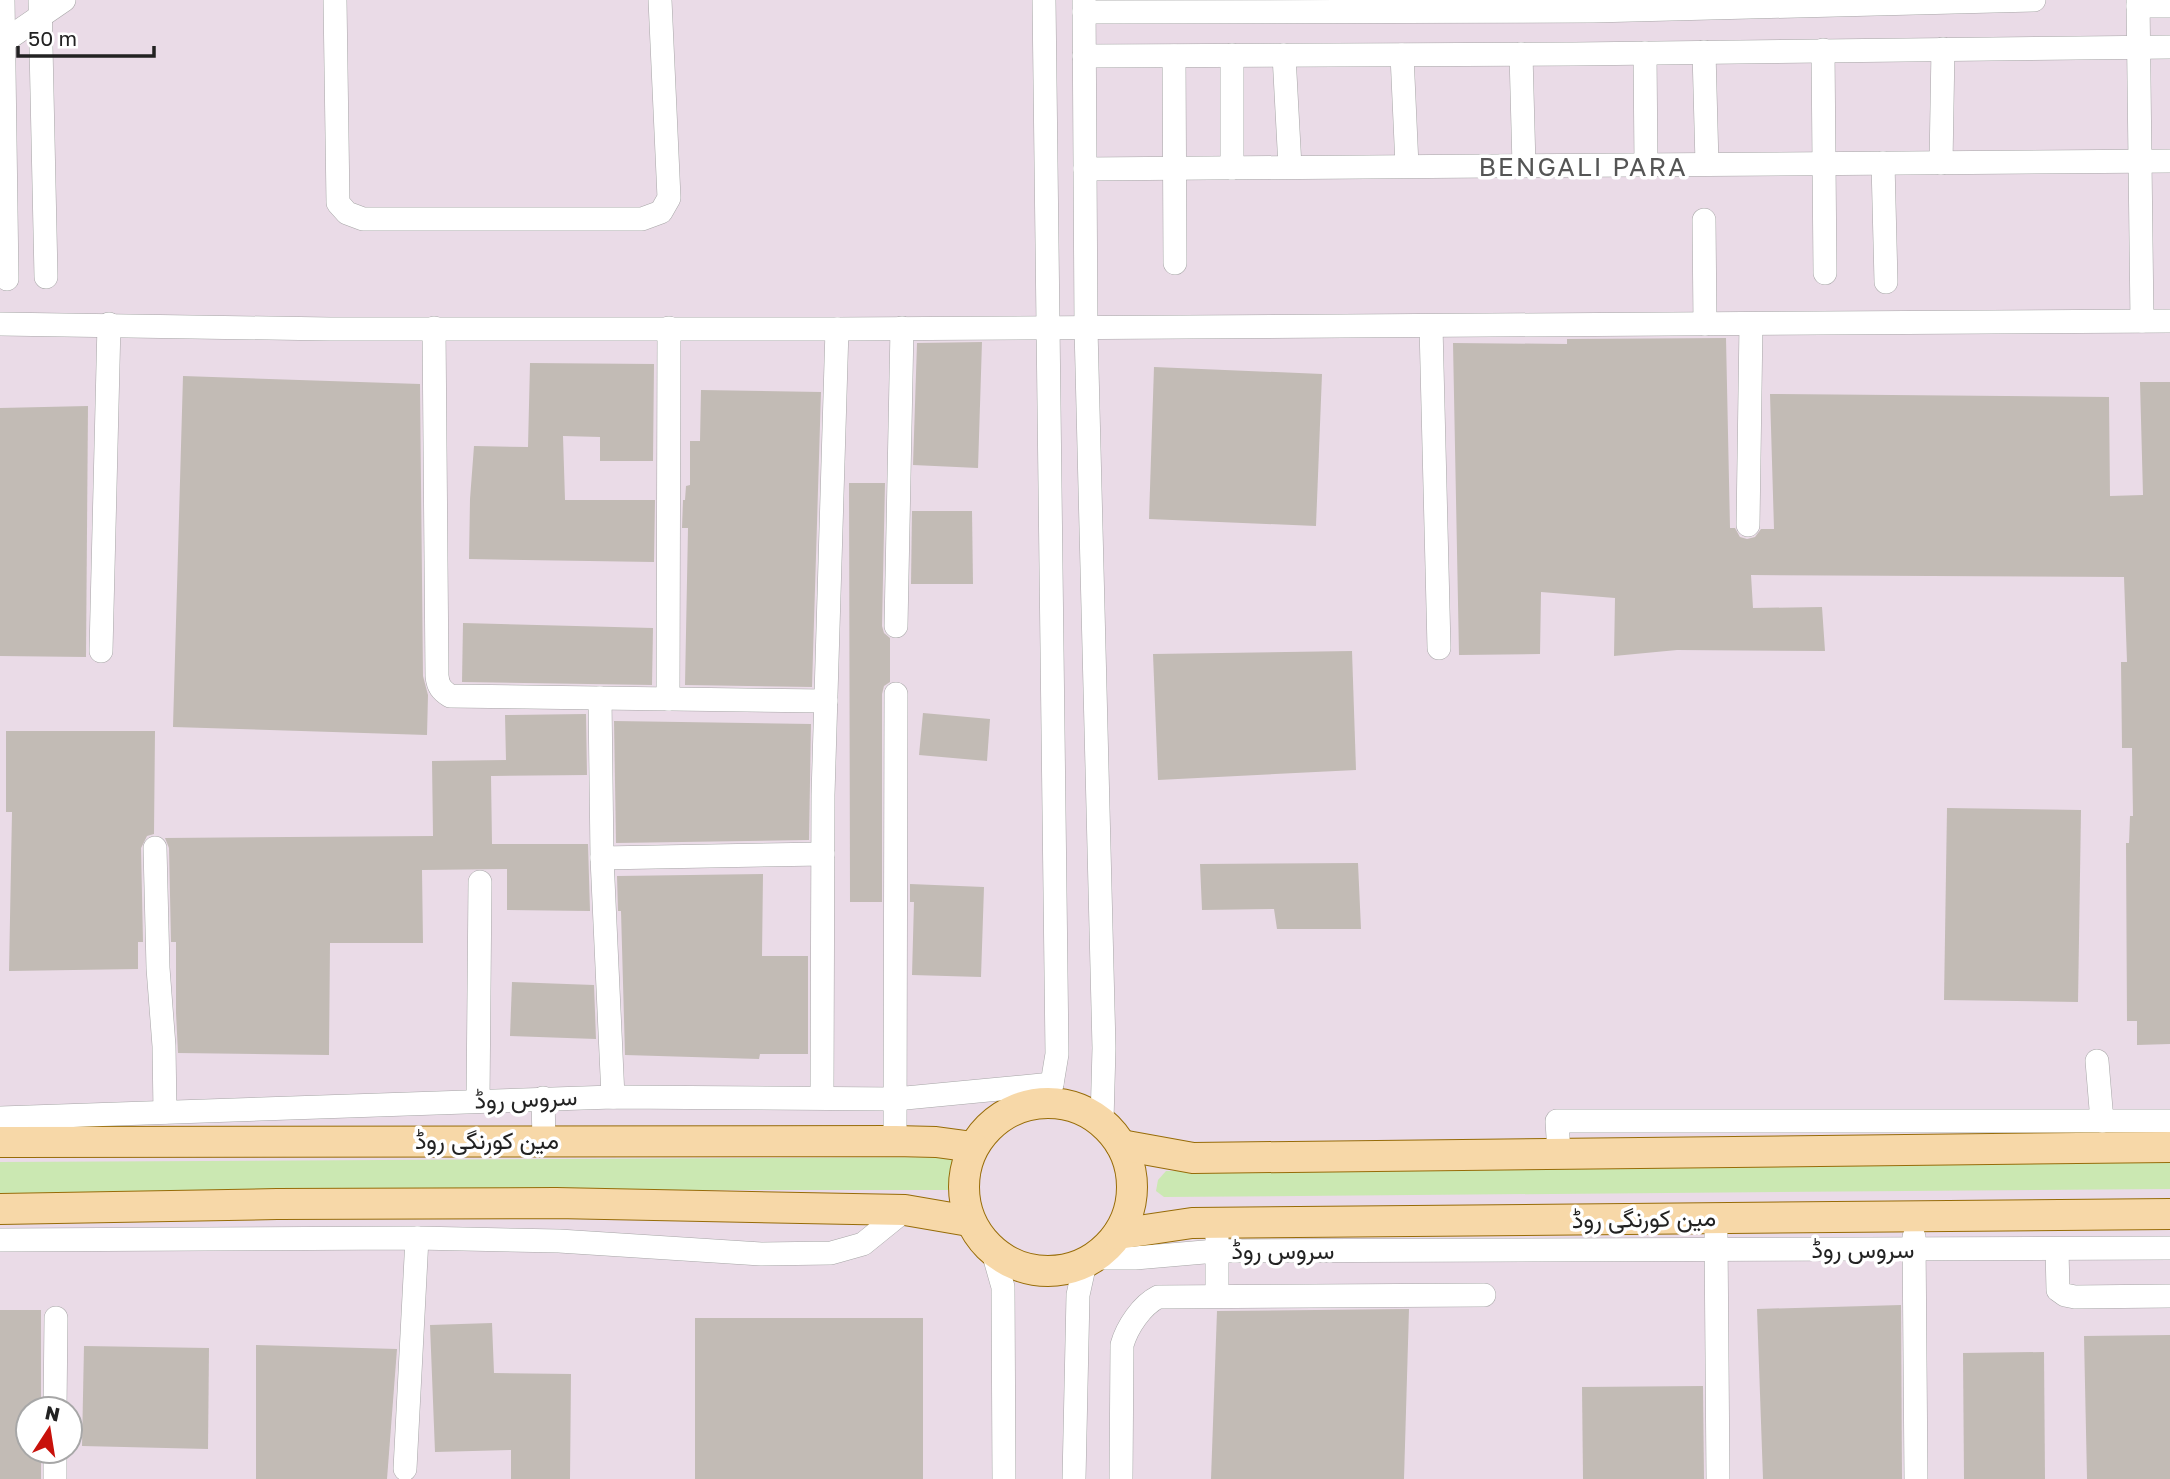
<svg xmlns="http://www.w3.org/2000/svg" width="2170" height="1479" font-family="'Golos Text',Vazirmatn,sans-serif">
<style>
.industrial{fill:#eadbe7;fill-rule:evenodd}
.grass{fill:#cbe8b2}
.building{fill:#c2bbb5}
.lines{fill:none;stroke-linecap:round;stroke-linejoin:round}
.minor-casing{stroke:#a6a6a6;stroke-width:24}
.major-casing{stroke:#976c08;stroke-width:32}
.minor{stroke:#fff;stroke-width:23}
.major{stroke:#f7d8a8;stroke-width:30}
.labels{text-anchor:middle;stroke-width:7;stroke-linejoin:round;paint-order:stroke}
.street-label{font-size:24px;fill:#222;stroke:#fff}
.neighbourhood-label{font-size:26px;letter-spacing:2px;fill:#555;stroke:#fff}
</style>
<rect width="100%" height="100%" fill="#f1efe9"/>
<!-- industrial -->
<path class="industrial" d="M0,0H2170V1479H0ZM28,1409H70V1451H28Z"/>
<!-- grass -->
<g class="grass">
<polygon points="948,1157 953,1159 954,1184 948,1190 522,1190 0,1198 0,1162"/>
<polygon points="2170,1161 2170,1189 1164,1197 1156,1191 1158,1180 1166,1171"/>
</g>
<!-- building -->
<g class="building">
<polygon points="1726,338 1730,528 1735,528 1740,537 1747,539 1755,537 1761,529 1774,529 1770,394 2109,397 2110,496 2143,495 2140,382 2170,382 2170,1044 2137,1045 2137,1021 2127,1021 2126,843 2129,843 2130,816 2133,816 2132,748 2122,748 2121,662 2127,662 2124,577 1751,575 1753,608 1822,607 1825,651 1677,650 1614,656 1615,598 1541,592 1540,654 1459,655 1453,343 1567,344 1567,339"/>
<polygon points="982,342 978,468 913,465 917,343"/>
<polygon points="530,363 654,364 653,461 600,461 600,437 563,436 565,500 655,500 654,562 469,559 470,499 474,446 528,447"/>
<polygon points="1154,367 1322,374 1316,526 1149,519"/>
<polygon points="183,376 420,384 423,676 428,695 427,735 173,727"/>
<polygon points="701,390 821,392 812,687 685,685 688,528 682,528 683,500 685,500 686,486 690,485 690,441 700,441"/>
<polygon points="88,406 86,657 0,656 0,408"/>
<polygon points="849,483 885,483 882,626 884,633 890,638 890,682 884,686 882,694 882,902 850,902"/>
<polygon points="912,511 972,511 973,584 911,584"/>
<polygon points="463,623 653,628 652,685 462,682"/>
<polygon points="1352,651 1356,770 1158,780 1153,654"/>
<polygon points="923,713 990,719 987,761 919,755"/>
<polygon points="586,714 587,775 491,776 492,844 588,844 590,911 507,910 507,869 422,870 423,943 330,943 329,1055 178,1053 176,1013 176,942 171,942 169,848 165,838 433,836 432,761 506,760 505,715"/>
<polygon points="614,721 811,724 809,840 616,843"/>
<polygon points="6,731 155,731 154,834 147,836 141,848 143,942 138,942 138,969 9,971 12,812 6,812"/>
<polygon points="1947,808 2081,810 2078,1002 1944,1000"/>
<polygon points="1358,863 1361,929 1277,929 1274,909 1202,910 1200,864"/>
<polygon points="763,874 762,956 808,956 808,1054 760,1054 759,1059 625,1055 621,911 618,911 617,876"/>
<polygon points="910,884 984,887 981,977 912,975 914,902 910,902"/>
<polygon points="512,982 594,985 596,1039 510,1036"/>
<polygon points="1901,1305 1902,1479 1763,1479 1757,1309"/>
<polygon points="1409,1309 1404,1479 1211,1479 1217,1311"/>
<polygon points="0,1310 41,1310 41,1409 28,1409 28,1451 41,1451 41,1479 0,1479"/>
<rect x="695" y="1318" width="228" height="161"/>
<polygon points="492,1323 494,1373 571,1374 570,1479 511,1479 511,1450 435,1452 430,1325"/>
<polygon points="2170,1335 2170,1479 2087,1479 2084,1336"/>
<polygon points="256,1345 397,1349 387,1479 256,1479"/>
<polygon points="84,1346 209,1348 208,1449 82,1446"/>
<polygon points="2044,1352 2045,1479 1964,1479 1963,1353"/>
<polygon points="1703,1386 1704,1479 1583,1479 1582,1387"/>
</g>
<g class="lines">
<defs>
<g id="minor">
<polyline points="3,0 7,279"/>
<polyline points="40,0 46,277"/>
<polyline points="335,0 338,203 347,213 363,219 642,219 661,212 669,198 660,0"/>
<polyline points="1084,0 1086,328 1104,1048 1102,1121"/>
<polyline points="2138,0 2142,321"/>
<polyline points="2138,6 2170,6"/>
<polyline points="1084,12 1593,11 2034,0"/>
<polyline points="0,44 64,0"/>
<polyline points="1823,50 1825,273"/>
<polyline points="1704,52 1707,164"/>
<polyline points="1645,53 1646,165"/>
<polyline points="1521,54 1524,166"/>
<polyline points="1232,55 1232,168"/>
<polyline points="1284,55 1290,167"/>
<polyline points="1402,55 1407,166"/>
<polyline points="1084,56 1575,54 2170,47"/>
<polyline points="1174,56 1175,263"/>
<polyline points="1883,163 1886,282"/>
<polyline points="1941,163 1943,49"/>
<polyline points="1085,169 2170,161"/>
<polyline points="1704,220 1705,324"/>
<polyline points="0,324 330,329 837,329 2170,321"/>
<polyline points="1431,326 1439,648"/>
<path d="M434,328L437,676C438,686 441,690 450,696L826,701"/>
<polyline points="1748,525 1751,324"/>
<polyline points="896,626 902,328"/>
<polyline points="101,651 109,324"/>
<polyline points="600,698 602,858 613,1097"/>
<polyline points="668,699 669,328"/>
<polyline points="155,848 158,968 164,1046 165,1112"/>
<polyline points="602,858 823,854"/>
<polyline points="2097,1061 2102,1121"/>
<polyline points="822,1097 823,795 837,329"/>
<polyline points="543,1098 544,1141"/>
<polyline points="478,1101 480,882"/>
<polyline points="1036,1104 1052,1084 1057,1054 1044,0"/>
<polyline points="0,1118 613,1097 895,1099 1052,1084"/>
<polyline points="895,1141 896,694"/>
<polyline points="1559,1153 1557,1121 2170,1121"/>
<polyline points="1716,1235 1718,1479"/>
<polyline points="1217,1236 1217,1296"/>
<polyline points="1914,1237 1916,1479"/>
<polyline points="0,1240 417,1238 559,1241 761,1254 831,1253 863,1244 905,1210"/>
<polyline points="2057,1250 2058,1290 2065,1295 2075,1297 2170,1296"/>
<polyline points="993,1252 1003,1287 1004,1479"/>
<polyline points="1095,1258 1135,1258 1216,1251 2170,1248"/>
<polyline points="55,1409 56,1318"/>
<polyline points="405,1469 417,1238"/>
<polyline points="55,1479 55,1451"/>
<polyline points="1074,1479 1078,1295 1085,1263"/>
<path d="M1121,1479L1122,1345C1127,1327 1142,1305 1158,1297L1484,1295"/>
</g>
<g id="major">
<circle cx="1048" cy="1187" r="84"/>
<polyline points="0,1142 895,1141 936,1142 973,1147"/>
<polyline points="1121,1145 1193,1158 2170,1147"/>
<polyline points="0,1209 277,1204 556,1203 905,1210 969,1221"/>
<polyline points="1118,1234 1192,1223 2170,1214"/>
</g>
</defs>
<!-- minor casing -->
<use href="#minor" class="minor-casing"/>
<!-- major casing -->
<use href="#major" class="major-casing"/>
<!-- minor -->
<use href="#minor" class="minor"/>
<!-- major -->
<use href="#major" class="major"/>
</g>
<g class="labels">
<!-- street labels -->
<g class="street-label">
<text transform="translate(526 1099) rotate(-2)" y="8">سروس روڈ</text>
<text x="487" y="1149">مین کورنگی روڈ</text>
<text transform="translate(1644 1219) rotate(-1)" y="8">مین کورنگی روڈ</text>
<text x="1863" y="1258">سروس روڈ</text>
<text x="1283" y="1259">سروس روڈ</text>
</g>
<!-- neighbourhood labels -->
<g class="neighbourhood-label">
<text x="1583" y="176">BENGALI PARA</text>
</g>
</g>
<!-- north arrow -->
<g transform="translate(49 1430) rotate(12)"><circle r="33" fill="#ffffff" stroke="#a7a7a7" stroke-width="2"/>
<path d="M0-5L12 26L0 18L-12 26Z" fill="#c8110b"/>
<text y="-10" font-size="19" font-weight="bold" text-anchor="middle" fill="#222222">N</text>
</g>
<!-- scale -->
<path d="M18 46v10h136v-10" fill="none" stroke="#222222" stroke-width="3.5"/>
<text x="28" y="46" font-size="21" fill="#222222" stroke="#ffffff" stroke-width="5" paint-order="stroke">50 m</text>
</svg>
